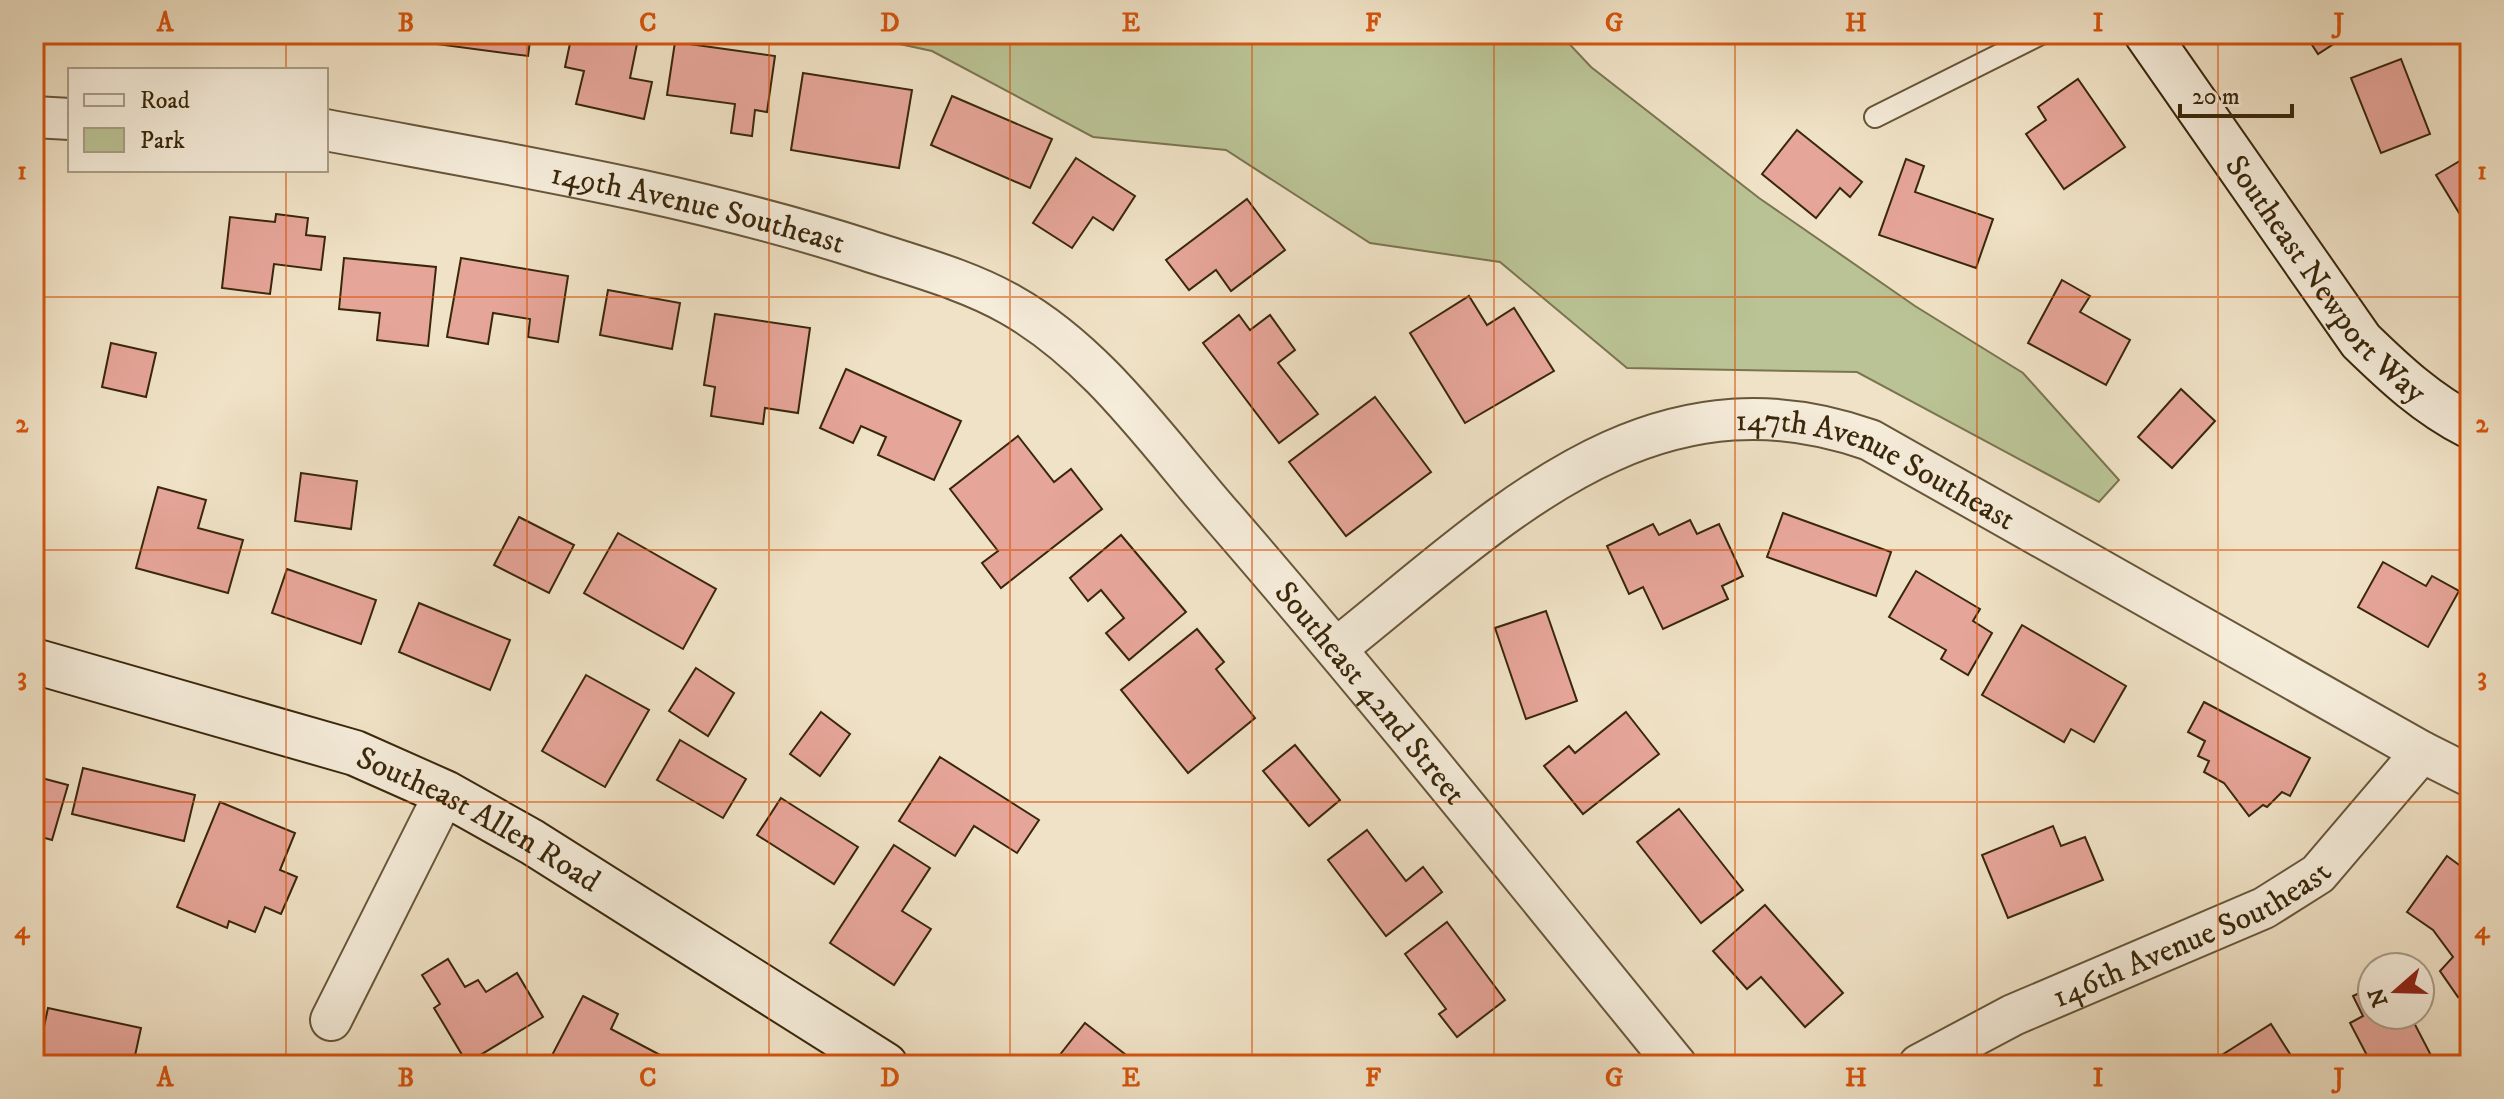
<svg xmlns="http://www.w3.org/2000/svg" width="2504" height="1099" font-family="'IM FELL DW Pica',serif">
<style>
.green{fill:#bac395;stroke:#7a7550;stroke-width:2}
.building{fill:#e6a599;stroke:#39270a;stroke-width:2}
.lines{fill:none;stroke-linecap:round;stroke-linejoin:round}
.lane-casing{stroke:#675639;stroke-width:24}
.street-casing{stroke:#675639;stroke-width:44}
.secondary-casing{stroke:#39270a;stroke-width:48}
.lane{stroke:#f5ecda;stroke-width:20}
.street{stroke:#f5ecda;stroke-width:40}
.secondary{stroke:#f5ecda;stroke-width:44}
.grid{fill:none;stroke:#d6540c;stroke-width:2;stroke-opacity:0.55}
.labels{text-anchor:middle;stroke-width:8;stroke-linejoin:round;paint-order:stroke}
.street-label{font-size:32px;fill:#39270a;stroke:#f5ecda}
.neatline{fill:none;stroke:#d6540c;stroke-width:3}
.grid-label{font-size:26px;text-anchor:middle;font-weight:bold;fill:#d6540c}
</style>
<rect width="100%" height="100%" fill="#f0e2c6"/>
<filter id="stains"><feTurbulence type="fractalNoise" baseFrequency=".0025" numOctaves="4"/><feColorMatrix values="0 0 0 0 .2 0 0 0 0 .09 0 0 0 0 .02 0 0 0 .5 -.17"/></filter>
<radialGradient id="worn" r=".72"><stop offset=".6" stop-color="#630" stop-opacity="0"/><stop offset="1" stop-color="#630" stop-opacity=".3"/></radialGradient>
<!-- green -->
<polygon class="green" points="853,34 1560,34 1591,67 1759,198 1915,306 2023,373 2119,480 2099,502 1857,372 1627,368 1500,262 1370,243 1226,150 1093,137 932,51"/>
<!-- building -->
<g class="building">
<polygon points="437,34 531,34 528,56 436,44"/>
<polygon points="572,34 639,34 630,78 652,82 644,119 576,104 584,71 565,67"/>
<polygon points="2305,34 2349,34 2318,54"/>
<polygon points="675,42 775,56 767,112 755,110 752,136 731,133 735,104 667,95"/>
<polygon points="2401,59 2430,134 2381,153 2351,78"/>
<polygon points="803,73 912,90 899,168 791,150"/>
<polygon points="2078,79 2125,147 2064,189 2026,134 2046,120 2038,107"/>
<polygon points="952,96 1052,139 1030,188 931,145"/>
<polygon points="1797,130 1862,182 1850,197 1840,188 1816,218 1762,174"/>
<polygon points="2470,155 2470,231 2436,175"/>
<polygon points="1076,158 1135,196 1113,230 1093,217 1072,248 1033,223"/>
<polygon points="1906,159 1924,166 1915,192 1993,219 1976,268 1879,235"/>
<polygon points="1247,199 1285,250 1231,291 1216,270 1189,290 1166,260"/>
<polygon points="276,214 308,218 306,235 325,237 321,270 274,264 270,294 222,288 230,217 275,222"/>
<polygon points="344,258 436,267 428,346 377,340 380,313 339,309"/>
<polygon points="461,258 568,276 558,342 528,337 530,319 493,313 488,344 447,337"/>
<polygon points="2062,280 2090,296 2080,312 2130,340 2106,385 2028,343"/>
<polygon points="608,290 680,303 672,349 600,335"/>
<polygon points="1469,296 1487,325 1514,308 1554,371 1465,423 1410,333"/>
<polygon points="715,314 810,328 798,413 765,408 763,424 711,416 715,387 704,385"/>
<polygon points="1239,315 1250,330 1270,315 1295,350 1278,363 1318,414 1279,443 1203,343"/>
<polygon points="111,343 156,353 146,397 102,387"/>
<polygon points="846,369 961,421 934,480 878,455 886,437 861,426 853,443 820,428"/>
<polygon points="2181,389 2215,421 2172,468 2138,437"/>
<polygon points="1375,397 1431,472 1346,536 1289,462"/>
<polygon points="1018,436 1054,482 1071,469 1102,509 1001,588 982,563 998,551 950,489"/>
<polygon points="301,473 357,481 351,529 295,521"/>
<polygon points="158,487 206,500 198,528 243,540 228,593 136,568"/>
<polygon points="1783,513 1891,552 1876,596 1767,557"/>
<polygon points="519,517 574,545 549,593 494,565"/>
<polygon points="1690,520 1697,534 1719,524 1743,576 1722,586 1728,599 1663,629 1643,587 1629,594 1607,546 1653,524 1659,535"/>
<polygon points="618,533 716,589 683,649 584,593"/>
<polygon points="1121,535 1186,612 1129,660 1106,633 1124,618 1101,590 1088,601 1070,578"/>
<polygon points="2383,562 2426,586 2432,576 2459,591 2428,647 2358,607"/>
<polygon points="287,569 376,600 361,644 272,613"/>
<polygon points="1916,571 1980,609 1973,621 1992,633 1968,675 1941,659 1946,650 1889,617"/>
<polygon points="419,603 510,640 490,690 399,652"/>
<polygon points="1546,611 1577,701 1526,719 1495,628"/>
<polygon points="2022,625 2126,686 2094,742 2071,729 2064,742 1982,695"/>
<polygon points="1197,629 1224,662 1216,669 1255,718 1188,773 1121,690"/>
<polygon points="696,668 734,693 708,736 669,711"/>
<polygon points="586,675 649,710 605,787 542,751"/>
<polygon points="2204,702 2310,758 2290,796 2282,792 2267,807 2263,805 2249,816 2224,783 2204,772 2209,761 2198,756 2205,741 2188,732"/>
<polygon points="821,712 850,734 820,776 790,754"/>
<polygon points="1626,712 1659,754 1583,814 1544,766 1569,746 1575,753"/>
<polygon points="680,740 746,779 723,818 657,780"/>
<polygon points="1295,745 1340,800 1309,826 1263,771"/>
<polygon points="940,757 1039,820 1017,853 974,826 955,856 899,821"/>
<polygon points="83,768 195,795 184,841 72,814"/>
<polygon points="34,776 68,785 52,840 34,835"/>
<polygon points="781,798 858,847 834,884 757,835"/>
<polygon points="220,802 295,833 280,870 297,877 281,914 265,907 255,932 229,921 227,928 177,907"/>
<polygon points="1679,809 1743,890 1701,923 1637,842"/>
<polygon points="2053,826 2061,846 2085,837 2103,880 2008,918 1982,855"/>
<polygon points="1367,830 1406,881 1423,867 1442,892 1386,936 1328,860"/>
<polygon points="894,845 930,868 902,911 931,929 894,985 830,943"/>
<polygon points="2447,856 2470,873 2470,989 2458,997 2440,971 2453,957 2433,930 2407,912"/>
<polygon points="1765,905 1843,993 1805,1027 1761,977 1747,989 1713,951"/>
<polygon points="1447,922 1505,1000 1457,1037 1439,1014 1446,1009 1405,954"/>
<polygon points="448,959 465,987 478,980 486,992 517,973 543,1017 467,1063 434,1008 440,1004 422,975"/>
<polygon points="2372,987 2372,1015 2410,1015 2434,1061 2427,1065 2372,1065 2350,1023 2363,1016 2353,996"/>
<polygon points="583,996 618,1014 611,1029 664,1057 660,1065 557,1065 549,1061"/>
<polygon points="48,1008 141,1028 133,1065 89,1065 38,1054"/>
<polygon points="1085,1023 1139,1065 1060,1065 1055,1061"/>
<polygon points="2271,1024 2297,1065 2206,1065"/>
</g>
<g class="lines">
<defs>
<polyline id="lane" points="1875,117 2041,34"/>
<g id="street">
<polyline points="34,117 70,119"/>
<path id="s1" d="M326,130C507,164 690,193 866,250C914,266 968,280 1011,305C1098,354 1159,444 1224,518C1379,697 1526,881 1676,1065"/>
<path id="s2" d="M1337,648C1497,521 1647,361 1870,440L2422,752L2470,776"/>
<polyline points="331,1020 445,793"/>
<path id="s3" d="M1919,1065L2013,1015L2264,908L2318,874L2422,752"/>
</g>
<g id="secondary">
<path id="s4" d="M2147,34L2361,341C2395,374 2427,404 2470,426"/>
<path id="s5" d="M34,661L355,753L445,793L532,842L885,1065"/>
</g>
</defs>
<!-- lane casing -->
<use href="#lane" class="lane-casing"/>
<!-- street casing -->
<use href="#street" class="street-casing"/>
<!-- secondary casing -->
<use href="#secondary" class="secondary-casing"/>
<!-- lane -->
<use href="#lane" class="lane"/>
<!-- street -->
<use href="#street" class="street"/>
<!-- secondary -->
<use href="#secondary" class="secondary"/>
</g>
<!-- grid -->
<path class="grid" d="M286,34V70M527,34V1065M769,34V1065M1010,34V1065M1252,34V1065M1494,34V1065M1735,34V1065M1977,34V1065M2218,34V1065M286,170V1065M34,297H2470M34,550H2470M34,802H2470"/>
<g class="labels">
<!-- street labels -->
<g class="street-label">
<text dy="11" stroke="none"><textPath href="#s1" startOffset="380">149th Avenue Southeast</textPath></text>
<text dy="11" stroke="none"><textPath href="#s4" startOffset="304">Southeast Newport Way</textPath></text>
<text dy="11" stroke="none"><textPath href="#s2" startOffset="618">147th Avenue Southeast</textPath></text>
<text dy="11" stroke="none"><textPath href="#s1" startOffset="1240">Southeast 42nd Street</textPath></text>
<text dy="11" stroke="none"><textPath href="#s5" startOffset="474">Southeast Allen Road</textPath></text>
<text dy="11" stroke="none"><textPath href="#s3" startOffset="302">146th Avenue Southeast</textPath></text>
</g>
</g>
<!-- margin -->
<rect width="2504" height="1099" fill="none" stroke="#f0e2c6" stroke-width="88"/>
<!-- legend -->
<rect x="68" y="68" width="260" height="104" fill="#f5ecda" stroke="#aa9d87" stroke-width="2"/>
<rect x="84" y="94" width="40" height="12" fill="#f5ecda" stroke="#aa9d87" stroke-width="2"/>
<text x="140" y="108" font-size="24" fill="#39270a">Road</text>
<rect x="84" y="128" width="40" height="24" fill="#bac395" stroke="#aa9d87" stroke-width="2"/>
<text x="140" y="148" font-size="24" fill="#39270a">Park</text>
<!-- north arrow -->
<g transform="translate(2396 991) rotate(250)"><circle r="38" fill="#f5ecda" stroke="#aa9d87" stroke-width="2"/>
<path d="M0-6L14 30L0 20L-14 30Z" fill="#8f2418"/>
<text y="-12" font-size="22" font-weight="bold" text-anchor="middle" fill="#39270a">N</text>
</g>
<!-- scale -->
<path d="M2180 104v12h112v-12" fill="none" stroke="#39270a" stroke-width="4"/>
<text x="2192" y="104" font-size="24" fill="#39270a" stroke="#f5ecda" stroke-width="6" paint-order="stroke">20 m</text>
<rect x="44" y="44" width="2416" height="1011" class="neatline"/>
<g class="grid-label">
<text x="165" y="31">A</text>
<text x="406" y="31">B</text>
<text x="648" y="31">C</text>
<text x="890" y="31">D</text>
<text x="1131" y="31">E</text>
<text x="1373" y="31">F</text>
<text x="1614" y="31">G</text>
<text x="1856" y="31">H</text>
<text x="2098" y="31">I</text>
<text x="2339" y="31">J</text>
<text x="22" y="179">1</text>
<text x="2482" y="179">1</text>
<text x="22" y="432">2</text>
<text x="2482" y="432">2</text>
<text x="22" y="685">3</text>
<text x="2482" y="685">3</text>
<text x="22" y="938">4</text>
<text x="2482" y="938">4</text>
<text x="165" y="1086">A</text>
<text x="406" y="1086">B</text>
<text x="648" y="1086">C</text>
<text x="890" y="1086">D</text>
<text x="1131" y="1086">E</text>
<text x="1373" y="1086">F</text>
<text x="1614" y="1086">G</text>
<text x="1856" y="1086">H</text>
<text x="2098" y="1086">I</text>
<text x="2339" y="1086">J</text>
</g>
<rect width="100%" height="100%" filter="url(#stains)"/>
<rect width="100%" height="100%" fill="url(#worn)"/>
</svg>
